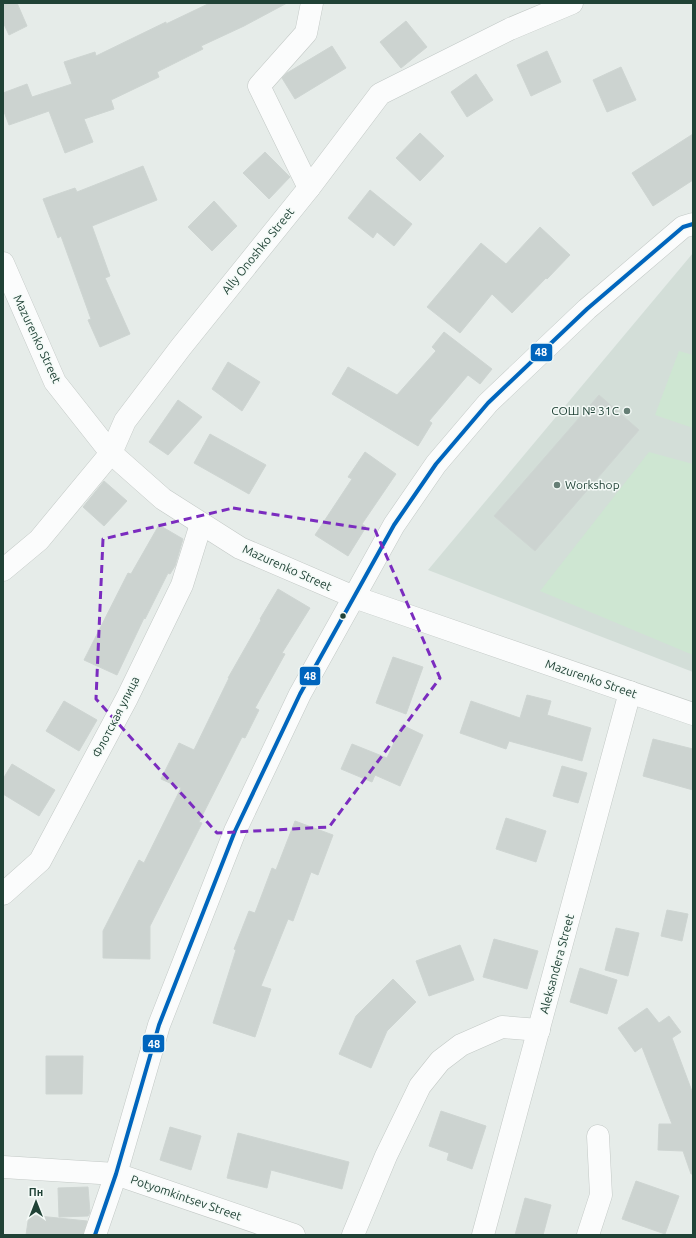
<svg xmlns="http://www.w3.org/2000/svg" width="696" height="1238" font-family="Ubuntu,sans-serif">
<style>
.built{fill:#d3ded8}
.green{fill:#cee6d2}
.building{fill:#ccd3d0;stroke:#ced5d2}
.lines{fill:none;stroke-linecap:round;stroke-linejoin:round}
.minor-casing{stroke:#c3c9c6;stroke-width:23}
.minor{stroke:#fbfcfc;stroke-width:22}
.bus-1-casing{stroke:#f4faf7;stroke-width:7}
.bus-1{stroke:#0065bd;stroke-width:4}
.marked{fill:none;stroke:#7b2cbf;stroke-width:3;stroke-dasharray:8 5;stroke-linejoin:round}
.poi-dot{fill:#657e75;stroke:#f4faf7;stroke-width:1.5}
.bus-dot{fill:#204236;stroke:#f4faf7;stroke-width:1.5}
.labels{text-anchor:middle;stroke-width:3;stroke-linejoin:round;paint-order:stroke}
.street-label{font-size:12px;fill:#204236;stroke:#f4faf7}
.poi-label{font-size:12px;fill:#204236;stroke:#f4faf7;text-anchor:end}
.line-badge{stroke:#f4faf7;stroke-width:1.5}
.badge-label{font-size:11px;text-anchor:middle;font-weight:bold;fill:#fff}
</style>
<rect width="100%" height="100%" fill="#e6ece9"/>
<!-- built -->
<polygon class="built" points="693,253 693,672 428,570"/>
<!-- green -->
<g class="green">
<polygon points="679,351 693,355 693,428 655,415"/>
<polygon points="649,452 693,464 693,655 540,591"/>
</g>
<!-- building -->
<g class="building">
<polygon points="3,3 17,3 27,26 9,35 3,22"/>
<polygon points="210,3 287,3 244,26 201,46 203,49 157,72 159,77 111,100 114,109 84,119 93,142 65,153 49,111 9,125 3,109 3,93 27,84 32,97 72,84 64,62 95,52 96,56 166,22 166,24"/>
<polygon points="406,21 427,47 401,68 380,42"/>
<polygon points="332,46 346,68 295,99 282,78 287,73"/>
<polygon points="547,51 561,82 531,96 517,65"/>
<polygon points="621,67 636,100 607,112 593,80"/>
<polygon points="476,74 493,100 467,117 451,92"/>
<polygon points="420,133 444,156 420,181 396,158"/>
<polygon points="693,134 693,180 653,206 632,173"/>
<polygon points="265,152 290,177 269,199 243,173"/>
<polygon points="143,166 157,200 92,226 110,276 105,278 130,334 100,347 88,320 91,319 61,236 58,238 43,199 75,188 77,192"/>
<polygon points="370,190 412,224 394,246 377,232 373,238 348,218"/>
<polygon points="214,201 237,226 212,251 188,227"/>
<polygon points="540,227 570,255 547,279 546,278 512,313 492,294 460,333 427,307 481,243 506,264"/>
<polygon points="444,332 492,369 480,384 468,375 429,421 432,423 418,446 332,394 348,367 397,395 436,351 432,347"/>
<polygon points="228,362 260,382 242,411 212,389"/>
<polygon points="599,395 639,430 535,551 494,516"/>
<polygon points="178,400 202,417 168,455 149,442"/>
<polygon points="210,434 266,465 249,494 194,463"/>
<polygon points="365,452 396,474 362,524 366,527 348,556 315,535 352,479 348,477"/>
<polygon points="104,481 127,501 104,526 83,507"/>
<polygon points="159,525 183,539 175,566 170,574 168,573 145,619 144,618 117,675 84,660 128,573 131,574"/>
<polygon points="278,589 310,608 282,653 285,654 255,708 259,710 245,738 242,737 199,822 202,823 150,926 150,959 103,958 103,931 139,860 144,863 181,788 161,779 179,743 194,750 229,678 228,678 261,620 260,619"/>
<polygon points="393,657 423,667 406,714 376,703"/>
<polygon points="527,695 551,701 547,715 591,728 582,761 509,741 506,749 460,733 471,701 520,718"/>
<polygon points="64,701 97,720 79,751 46,731"/>
<polygon points="402,725 423,735 400,786 375,775 372,782 341,769 352,744 387,758"/>
<polygon points="653,739 693,749 693,790 643,776"/>
<polygon points="12,764 55,790 39,816 3,794 3,779"/>
<polygon points="562,766 587,773 578,803 553,796"/>
<polygon points="506,818 546,831 536,862 496,849"/>
<polygon points="295,821 333,835 318,875 311,872 293,921 288,919 261,986 271,989 255,1037 213,1023 236,950 234,949 249,911 255,913 272,868 276,870"/>
<polygon points="667,910 688,914 682,941 661,936"/>
<polygon points="616,928 639,933 628,976 605,970"/>
<polygon points="494,939 538,951 527,989 483,977"/>
<polygon points="460,945 474,980 429,996 416,961"/>
<polygon points="580,968 617,980 607,1014 570,1002"/>
<polygon points="393,979 416,1002 387,1031 371,1068 339,1054 356,1016"/>
<polygon points="647,1008 659,1023 669,1016 681,1032 672,1038 693,1094 693,1174 691,1174 683,1151 658,1150 659,1124 672,1124 642,1047 635,1052 618,1028"/>
<polygon points="46,1056 83,1056 82,1094 46,1094"/>
<polygon points="441,1111 486,1126 472,1169 447,1160 449,1153 429,1146"/>
<polygon points="170,1127 201,1136 191,1170 160,1160"/>
<polygon points="238,1133 349,1162 342,1189 271,1170 267,1188 227,1178"/>
<polygon points="636,1181 679,1196 665,1234 622,1219"/>
<polygon points="88,1187 90,1213 88,1216 59,1217 58,1188"/>
<polygon points="525,1198 551,1205 543,1235 515,1235"/>
<polygon points="29,1215 87,1221 83,1235 26,1235"/>
</g>
<g class="lines">
<defs>
<g id="minor">
<polyline points="309,188 259,86 306,33 312,3"/>
<polyline points="3,263 55,382 111,453 163,499 240,548 354,597 693,714"/>
<polyline points="3,570 39,540 111,453 125,421 181,347 309,188 380,94 510,29 572,3"/>
<polyline points="3,894 40,861 127,698 182,585 201,524"/>
<polyline points="3,1167 116,1174 294,1235"/>
<polyline points="95,1235 116,1174 159,1025 235,831 300,694 394,525 436,464 488,403 587,309 683,227 693,224"/>
<polyline points="353,1235 386,1156 420,1086 440,1061 461,1045 502,1027 539,1030"/>
<polyline points="483,1235 630,692"/>
<polyline points="588,1235 601,1195 598,1136"/>
</g>
</defs>
<!-- minor casing -->
<use href="#minor" class="minor-casing"/>
<!-- minor -->
<use href="#minor" class="minor"/>
<defs>
<polyline id="bus-1" points="95,1235 116,1174 159,1025 235,831 300,694 394,525 436,464 488,403 587,309 683,227 693,224"/>
</defs>
<!-- bus-1 casing -->
<use href="#bus-1" class="bus-1-casing"/>
<!-- bus-1 -->
<use href="#bus-1" class="bus-1"/>
</g>
<!-- marked area -->
<path class="marked" d="M233,508L375,530L440,678L329,827L217,833L96,699L103,539Z"/>
<!-- markers -->
<g class="poi-dot">
<circle cx="627" cy="411" r="4"/>
<circle cx="557" cy="485" r="4"/>
</g>
<circle class="bus-dot" cx="343" cy="616" r="3.5"/>
<g class="labels">
<!-- street labels -->
<g class="street-label">
<text transform="translate(258 251) rotate(-51)" y="4">Ally Onoshko Street</text>
<text transform="translate(37 339) rotate(65)" y="4">Mazurenko Street</text>
<text transform="translate(287 568) rotate(24)" y="4">Mazurenko Street</text>
<text transform="translate(591 679) rotate(19)" y="4">Mazurenko Street</text>
<text transform="translate(116 717) rotate(-63)" y="4">Флотская улица</text>
<text transform="translate(557 964) rotate(-75)" y="4">Aleksandera Street</text>
<text transform="translate(186 1198) rotate(19)" y="4">Potyomkintsev Street</text>
</g>
<!-- poi labels -->
<g class="poi-label">
<text x="619" y="415">СОШ № 31С</text>
<text x="565" y="489" text-anchor="start">Workshop</text>
</g>
</g>
<g class="line-badge">
<rect x="530" y="343" width="23" height="19" rx="4" fill="#0065bd"/>
<rect x="299" y="666" width="22" height="20" rx="4" fill="#0065bd"/>
<rect x="142" y="1034" width="23" height="19" rx="4" fill="#0065bd"/>
</g>
<g class="badge-label">
<text x="541" y="356">48</text>
<text x="310" y="680">48</text>
<text x="154" y="1048">48</text>
</g>
<!-- border -->
<rect width="696" height="1238" fill="none" stroke="#204236" stroke-width="8"/>
<!-- north arrow -->
<g transform="translate(36 1202)" stroke="#f4faf7" stroke-width="3" paint-order="stroke">
<path d="M0-3L7 15L0 10L-7 15Z" fill="#204236"/>
<text y="-6" font-size="11" font-weight="bold" text-anchor="middle" fill="#204236">Пн</text>
</g>
</svg>
